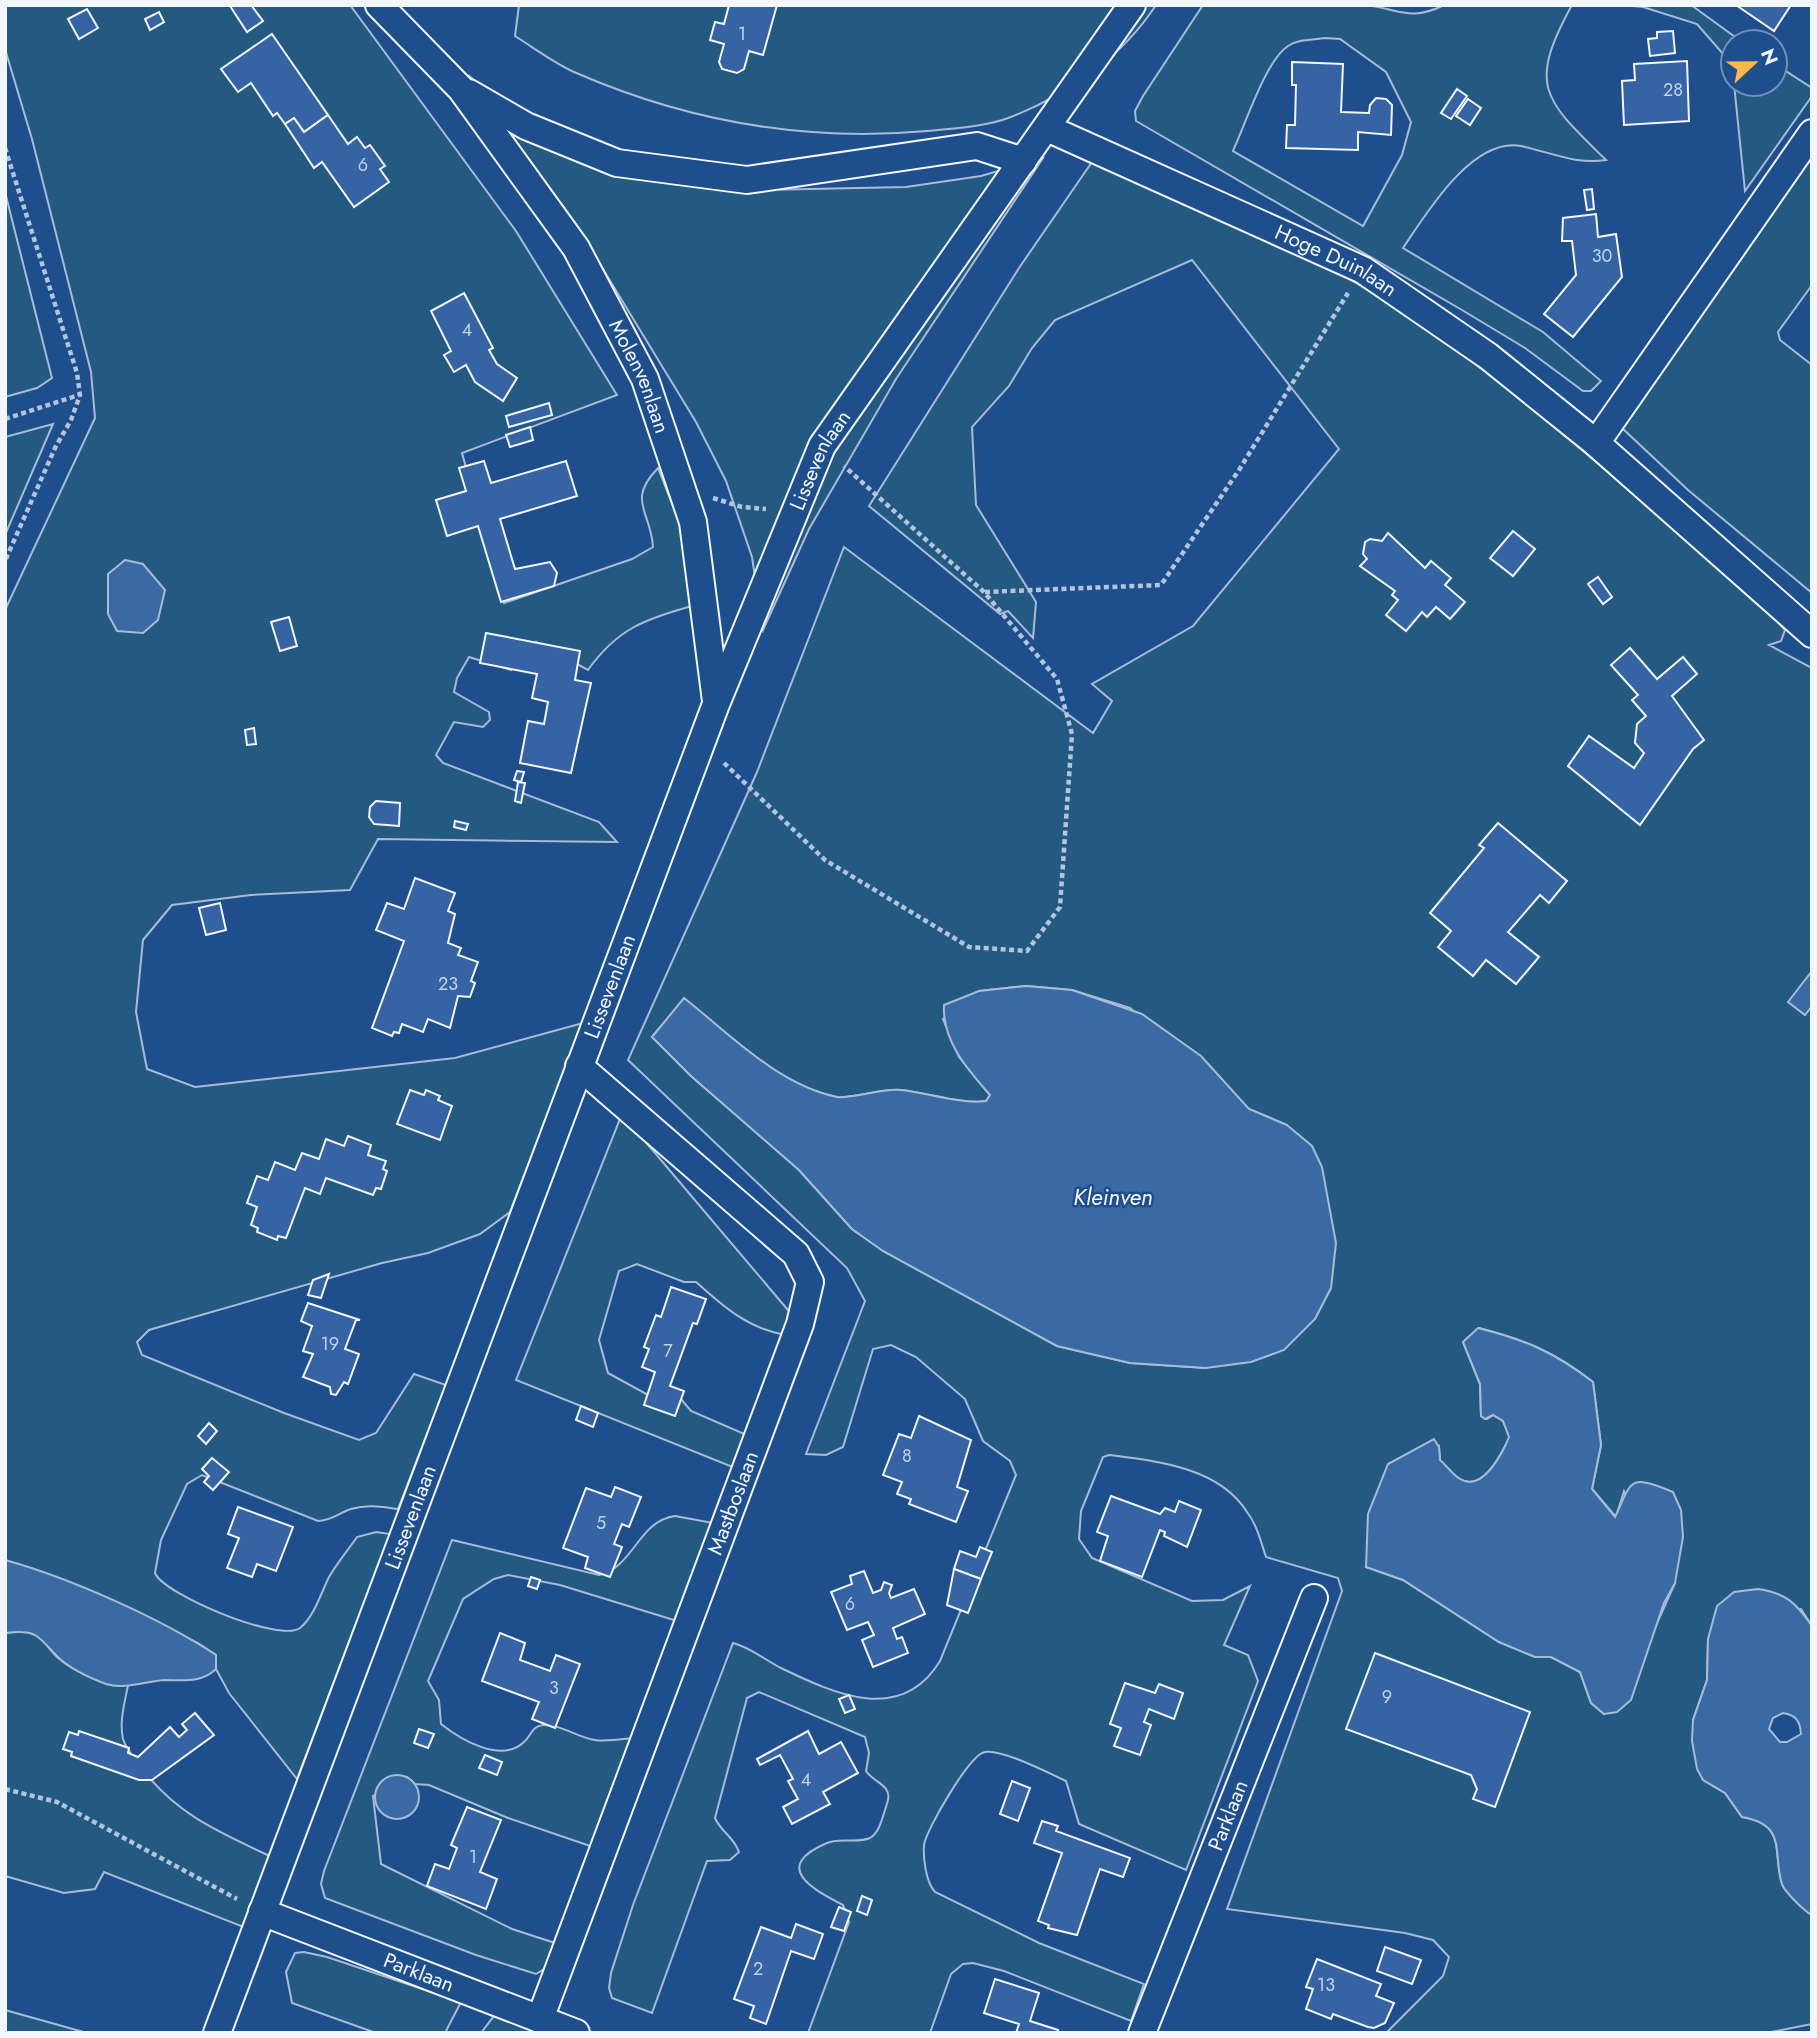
<svg xmlns="http://www.w3.org/2000/svg" width="1817" height="2038" font-family="Jost,sans-serif">
<style>
.green{fill:#245a82;stroke:#a8bbd7;stroke-width:2;fill-rule:evenodd}
.water{fill:#3b69a3;stroke:#a8bbd7;stroke-width:2;fill-rule:evenodd}
.building{fill:#3563a3;stroke:#f2f6ff;stroke-width:2}
.lines{fill:none;stroke-linecap:round;stroke-linejoin:round}
.street-casing{stroke:#f2f6ff;stroke-width:30}
.path{stroke:#b3c4dc;stroke-width:4.5;stroke-dasharray:5 3.5;stroke-linecap:butt}
.street{stroke:#1f4e8c;stroke-width:26}
.labels{text-anchor:middle;stroke-width:5;stroke-linejoin:round;paint-order:stroke}
.number-label{font-size:18px;fill:#c3d1e8}
.street-label{font-size:21px;fill:#f2f6ff;stroke:#1f4e8c}
.water-label{font-size:23px;font-style:italic;fill:#f2f6ff;stroke:#1f4e8c}
</style>
<rect width="100%" height="100%" fill="#1f4e8c"/>
<!-- green -->
<g class="green">
<path d="M5,5H350L516,231L617,395L462,453L504,603L632,559L653,547C651,511 626,501 658,468L684,534L692,606C645,619 617,629 588,670L536,642L525,650L511,670L469,657L457,678L454,692L489,712L490,720L483,727L454,722L436,755L443,763L599,822L617,842L378,839L350,890L251,895L172,905L143,940L136,1012L147,1069L195,1087L455,1058L583,1023L510,1212L480,1234L428,1253L382,1263L149,1330L137,1342L142,1355L284,1413L359,1440L376,1433L414,1374L446,1385L398,1509C382,1507 368,1504 351,1509C339,1513 331,1521 318,1521L202,1475L187,1484L161,1540L155,1573C164,1595 280,1643 300,1628C314,1617 321,1593 329,1577C337,1563 348,1550 357,1537L376,1532L390,1534L297,1779L229,1693L216,1669V1655L198,1643L83,1588L5,1560V610L95,418L91,372L32,139L5,49Z"/>
<path d="M519,5H1156C1122,57 1069,94 1011,117C985,127 955,128 927,131C806,142 686,121 574,72C554,63 534,48 515,36Z"/>
<path d="M1203,5C1254,5 1315,0 1366,5C1399,9 1410,22 1444,5H1572C1527,87 1544,99 1606,160C1576,165 1550,152 1521,146C1472,137 1426,214 1403,248L1543,332L1601,381L1591,391H1583L1525,348L1462,310L1136,121L1135,111L1143,96ZM1325,38L1340,39L1386,72L1411,122L1402,155L1363,226L1233,151C1245,125 1266,60 1288,46C1298,39 1313,40 1325,38Z"/>
<polygon points="1623,5 1691,5 1742,42 1733,42 1733,78 1724,55 1697,24 1643,7"/>
<polygon points="1775,64 1812,88 1812,96 1745,191 1734,84 1775,84"/>
<polygon points="468,75 518,116 560,138 760,190 906,187 981,176 1043,158 896,379 809,529 763,630 752,557 726,481 696,422 573,220"/>
<polygon points="1812,150 1812,285 1778,332 1780,340 1812,365 1812,593 1688,490 1622,428"/>
<path d="M1092,162C1184,201 1280,236 1366,289C1514,380 1638,501 1770,613L1785,630L1781,641L1769,645L1812,668V1626L1801,1609L1708,1639L1707,1680L1693,1720L1703,1780L1725,1793L1742,1817C1788,1825 1772,1852 1782,1884C1784,1891 1805,1911 1812,1915V2024L1766,2033H1386L1443,1976L1449,1957L1433,1940L1405,1933L1227,1909L1342,1591L1338,1578L1266,1557C1261,1542 1257,1525 1247,1512C1219,1467 1156,1461 1109,1455L1103,1457L1081,1511L1079,1539L1092,1558L1192,1601L1223,1600L1250,1586L1224,1645L1248,1655L1258,1681L1186,1870L1079,1824L1066,1781C1049,1773 1002,1749 985,1752C970,1754 926,1830 924,1845C923,1859 926,1882 935,1892L1039,1943L1144,1984L1131,2021L1004,1971L973,1963L963,1964L951,1974L930,2033H808L849,1922L843,1905C814,1890 770,1867 827,1843C840,1837 856,1844 870,1838C879,1833 882,1819 885,1810C887,1803 891,1796 886,1789C881,1782 871,1779 866,1771L869,1753L865,1737L759,1692L747,1698L715,1818C721,1832 734,1837 739,1852L730,1860L707,1861L652,2013L612,1998L609,1988L611,1973L633,1905L733,1643C750,1647 765,1660 781,1668C835,1694 901,1725 940,1661L1016,1475L1010,1461L983,1441L965,1399L916,1357L891,1345L873,1349L843,1447L826,1455L806,1454L865,1301L847,1268L628,1060L757,772L844,547L1093,733L1112,701L1092,684L1193,626L1339,449L1192,260L1055,320L1032,348L1009,386L972,427L976,505L1036,602L1033,638L1008,611L1000,614L869,506L1019,268ZM1026,986L1072,990L1130,1008L1249,1109L1287,1125L1331,1288L1315,1319L1206,1368L1130,1363L1057,1346L883,1251L852,1229L799,1170L691,1076L652,1037L684,999C730,1034 778,1086 837,1097C852,1099 882,1088 901,1090C924,1092 965,1105 986,1101L990,1095L959,1057L943,1019L979,991ZM1479,1328C1526,1340 1554,1352 1593,1382L1601,1445L1592,1489L1616,1517L1624,1491L1675,1583L1654,1630L1604,1714L1591,1703L1580,1672L1551,1657H1535L1499,1642L1403,1580L1366,1567L1439,1447L1440,1460C1446,1465 1452,1475 1460,1479C1483,1493 1502,1452 1510,1437L1503,1421L1493,1415L1487,1419L1481,1416L1480,1384L1463,1342Z"/>
<polygon points="5,192 52,378 37,388 5,397"/>
<polygon points="53,424 5,535 5,437"/>
<path d="M622,1114L793,1316L785,1335C747,1328 724,1307 696,1282H684L637,1264L619,1271L599,1340L608,1373L648,1395L676,1393L691,1411L749,1436L735,1468L516,1380Z"/>
<path d="M675,1516L713,1523L677,1621L560,1585L508,1575L494,1579L463,1599L428,1681L439,1700L441,1724C460,1739 501,1764 524,1742C531,1736 532,1726 543,1725C560,1724 579,1738 595,1740C607,1742 621,1739 633,1738L593,1847L508,1818L429,1785L415,1784L407,1777L373,1796L381,1864L512,1929L555,1943L549,1966L536,1974L476,1955L325,1898L321,1884L324,1871L452,1540L599,1575C634,1567 638,1521 675,1516Z"/>
<path d="M23,1631C46,1637 42,1642 57,1657C75,1673 106,1685 128,1685C125,1702 119,1721 123,1739C126,1749 134,1758 140,1766C176,1815 221,1833 274,1858L246,1928L104,1872L95,1889L64,1893L5,1876V1633Z"/>
<polygon points="304,1952 327,1957 461,2002 445,2033 376,2033 292,2003 286,1972 295,1953"/>
<polygon points="5,2010 87,2033 5,2033"/>
<polygon points="494,2016 539,2033 481,2033"/>
</g>
<!-- water -->
<g class="water">
<polygon points="125,560 143,564 165,590 158,620 143,633 117,631 108,614 108,574"/>
<polygon points="1812,971 1812,1006 1805,1015 1788,1002"/>
<path d="M1026,986L1072,990L1142,1014L1201,1056L1249,1109L1287,1125L1312,1146L1322,1167L1336,1243L1331,1288L1315,1319L1284,1350L1251,1362L1206,1368L1130,1363L1057,1346L883,1251L852,1229L799,1170L691,1076L652,1037L684,998C730,1034 778,1085 837,1097C852,1099 882,1088 901,1090C924,1092 965,1105 986,1101L990,1095C968,1070 942,1041 944,1005L979,991Z"/>
<path d="M1478,1328C1526,1340 1554,1352 1593,1382L1601,1445L1592,1489L1615,1517C1633,1479 1628,1474 1673,1492L1681,1510L1683,1537L1675,1583L1664,1603L1631,1700L1617,1712L1604,1714L1591,1703L1580,1672L1551,1657H1535L1499,1642L1403,1580L1366,1567L1368,1514L1388,1464L1434,1439L1439,1447L1440,1460C1446,1465 1453,1475 1460,1479C1483,1493 1503,1452 1509,1437L1503,1421L1493,1415L1485,1419L1481,1416L1480,1384L1463,1342Z"/>
<path d="M5,1560C70,1578 160,1618 216,1655V1669C202,1683 183,1680 165,1680C147,1681 124,1690 106,1684C90,1678 72,1670 59,1658C37,1637 40,1629 5,1633Z"/>
<path d="M1758,1589C1786,1593 1796,1603 1812,1626V1915C1805,1912 1784,1891 1782,1884C1772,1852 1788,1825 1742,1817L1725,1793L1703,1780L1697,1769L1692,1741L1693,1720L1707,1680L1708,1639L1717,1606L1734,1592ZM1783,1713C1796,1715 1800,1721 1801,1734L1787,1742H1780L1769,1729L1773,1718Z"/>
<circle cx="397" cy="1797" r="22"/>
</g>
<!-- building -->
<g class="building">
<polygon points="251,5 263,21 247,32 230,6"/>
<polygon points="729,5 777,5 763,55 749,51 744,69 737,73 722,69 719,62 724,44 710,40 715,22 724,24"/>
<polygon points="1736,5 1791,5 1774,31"/>
<polygon points="87,9 98,28 79,39 68,19"/>
<polygon points="159,12 164,22 150,30 145,19"/>
<polygon points="1673,31 1675,53 1650,56 1648,39 1657,38 1657,32"/>
<polygon points="272,34 328,115 304,132 294,118 285,124 277,113 273,116 251,83 238,92 221,69"/>
<polygon points="1687,61 1689,121 1624,125 1622,81 1635,80 1634,64"/>
<polygon points="1292,62 1343,64 1341,112 1369,113 1370,105 1376,98 1386,99 1392,105 1391,135 1358,132 1358,150 1286,148 1287,125 1295,125 1296,85 1292,85"/>
<polygon points="1457,89 1467,96 1451,119 1441,113"/>
<polygon points="1468,99 1481,108 1470,125 1456,116"/>
<polygon points="328,115 348,144 357,137 365,148 370,145 385,166 380,169 389,182 354,207 322,162 314,168 285,124 294,118 304,132"/>
<polygon points="1592,189 1594,209 1587,210 1584,190"/>
<polygon points="1596,214 1598,237 1616,234 1622,277 1573,337 1544,314 1576,275 1572,241 1562,241 1563,218"/>
<polygon points="464,293 493,348 489,350 497,364 517,378 503,401 475,382 466,365 454,372 444,355 451,351 431,311"/>
<polygon points="549,403 552,415 509,427 506,416"/>
<polygon points="530,427 533,440 510,447 506,435"/>
<polygon points="484,461 491,483 566,461 577,496 500,519 515,569 550,562 557,573 554,586 501,602 478,526 447,536 436,500 466,491 459,468"/>
<polygon points="1513,531 1535,549 1513,576 1490,558"/>
<polygon points="1388,533 1425,568 1431,561 1451,578 1445,585 1465,602 1450,619 1436,607 1427,617 1422,612 1406,631 1386,615 1398,600 1392,595 1395,591 1360,566 1367,559 1363,554 1365,542 1370,539 1382,541"/>
<polygon points="1598,577 1612,597 1603,604 1588,584"/>
<polygon points="289,617 297,646 280,651 271,622"/>
<polygon points="486,633 580,651 575,680 591,683 571,773 520,763 528,721 544,724 548,702 532,698 537,674 480,663"/>
<polygon points="1630,648 1657,679 1683,657 1697,674 1672,696 1704,740 1693,749 1640,825 1568,766 1589,736 1634,768 1644,753 1635,743 1637,724 1646,716 1632,700 1638,695 1611,665"/>
<polygon points="254,728 256,744 247,745 245,730"/>
<polygon points="517,771 524,772 521,782 514,780"/>
<polygon points="518,782 525,783 521,803 515,801"/>
<polygon points="376,801 400,803 399,826 374,824 369,817 370,807"/>
<polygon points="455,821 468,824 466,830 454,827"/>
<polygon points="1498,823 1567,881 1549,903 1540,895 1508,932 1539,957 1516,984 1486,960 1473,976 1438,947 1451,931 1430,913 1484,848 1479,845"/>
<polygon points="415,878 455,893 448,911 455,914 448,943 461,948 458,955 478,962 471,981 475,983 470,997 458,996 450,1028 428,1019 423,1032 402,1024 399,1033 394,1032 392,1036 372,1028 404,941 376,930 387,903 404,909"/>
<polygon points="220,903 226,930 206,935 199,908"/>
<polygon points="410,1090 424,1095 426,1090 440,1096 438,1100 452,1106 440,1140 397,1124"/>
<polygon points="348,1136 371,1145 368,1155 386,1161 383,1169 387,1171 381,1189 376,1188 373,1195 326,1178 320,1194 305,1188 286,1238 278,1236 277,1240 257,1232 258,1228 251,1225 257,1207 247,1203 257,1176 268,1180 275,1162 295,1170 302,1153 319,1159 326,1139 344,1146"/>
<polygon points="329,1274 321,1298 308,1295 313,1280"/>
<polygon points="671,1287 706,1299 697,1324 693,1323 670,1386 684,1391 675,1416 644,1405 655,1372 642,1367 649,1349 644,1347 656,1315 661,1317"/>
<polygon points="308,1303 360,1320 356,1320 345,1349 359,1354 348,1384 344,1382 336,1395 331,1394 330,1387 303,1377 313,1354 303,1351 312,1326 301,1321"/>
<polygon points="581,1406 598,1413 593,1427 576,1420"/>
<polygon points="919,1416 971,1440 957,1487 968,1491 956,1522 909,1504 911,1499 897,1494 902,1482 883,1475 899,1434 911,1438"/>
<polygon points="209,1423 217,1431 206,1444 198,1436"/>
<polygon points="212,1458 229,1472 213,1490 204,1482 209,1476 202,1469"/>
<polygon points="615,1487 641,1497 629,1527 622,1524 614,1544 622,1547 610,1577 585,1568 588,1557 563,1548 586,1488 611,1497"/>
<polygon points="1111,1496 1160,1514 1165,1508 1175,1512 1179,1501 1201,1510 1187,1547 1164,1536 1165,1532 1160,1530 1142,1577 1100,1561 1108,1536 1097,1532"/>
<polygon points="238,1507 293,1527 276,1571 257,1564 252,1577 227,1568 239,1538 228,1534"/>
<polygon points="980,1547 992,1552 981,1579 954,1569 960,1551 976,1557"/>
<polygon points="954,1569 981,1579 968,1613 947,1605"/>
<polygon points="864,1571 873,1593 881,1590 884,1582 892,1585 889,1593 891,1598 914,1589 925,1614 893,1628 897,1639 902,1637 908,1653 873,1667 862,1640 874,1635 868,1622 847,1630 831,1592 852,1584 850,1576"/>
<polygon points="531,1577 540,1580 537,1589 528,1586"/>
<polygon points="500,1633 525,1643 520,1660 550,1671 556,1655 580,1664 555,1728 532,1719 539,1702 482,1681"/>
<polygon points="1375,1653 1530,1712 1495,1807 1473,1799 1477,1789 1471,1775 1346,1729"/>
<polygon points="1125,1683 1155,1693 1159,1684 1183,1693 1174,1719 1149,1709 1144,1722 1151,1725 1140,1755 1114,1746 1121,1728 1110,1724"/>
<polygon points="849,1695 855,1709 845,1713 839,1699"/>
<polygon points="195,1713 214,1735 152,1780 139,1780 71,1756 72,1752 63,1749 69,1732 78,1735 79,1731 129,1748 128,1753 138,1757 170,1727 179,1737 187,1730 182,1724"/>
<polygon points="419,1729 434,1734 428,1748 414,1743"/>
<polygon points="808,1731 819,1754 841,1742 858,1773 823,1792 830,1804 792,1824 783,1807 798,1799 788,1781 793,1779 780,1755 760,1765 757,1759"/>
<polygon points="485,1755 502,1762 497,1775 479,1768"/>
<polygon points="1012,1781 1030,1788 1018,1821 1000,1814"/>
<polygon points="467,1807 501,1820 480,1872 497,1879 486,1909 427,1886 435,1864 449,1869 457,1848 451,1845"/>
<polygon points="1042,1821 1058,1826 1056,1831 1130,1858 1123,1877 1100,1869 1077,1935 1048,1928 1049,1925 1038,1921 1062,1853 1034,1843"/>
<polygon points="862,1896 872,1900 867,1915 857,1911"/>
<polygon points="839,1907 851,1912 844,1931 831,1927"/>
<polygon points="796,1924 823,1934 814,1959 791,1951 766,2024 750,2018 754,2006 734,1999 761,1927 791,1938"/>
<polygon points="1385,1947 1421,1960 1412,1984 1377,1971"/>
<polygon points="1317,1959 1381,1984 1376,1996 1394,2003 1385,2023 1374,2028 1368,2027 1333,2014 1331,2019 1306,2009 1313,1989 1306,1987"/>
<polygon points="995,1979 1039,1993 1030,2021 1058,2030 1057,2033 1016,2033 1019,2024 984,2013"/>
</g>
<g class="lines">
<defs>
<g id="street">
<path id="s1" d="M379,5L461,89L576,248L645,379L693,522L716,701"/>
<polyline points="469,93 526,126 617,163 747,180 977,146 1023,161"/>
<path id="s2" d="M1047,128L1363,270L1488,356L1596,443L1812,634"/>
<polyline points="1596,443 1812,133"/>
<path id="s3" d="M262,1912L576,2033"/>
<path id="s4" d="M540,2019L800,1324L810,1282L796,1254L579,1066"/>
<path id="s5" d="M217,2033L716,704L822,446L1132,5"/>
<path id="s6" d="M1142,2033L1314,1598"/>
</g>
</defs>
<!-- street casing -->
<use href="#street" class="street-casing"/>
<!-- path -->
<g class="path">
<polyline points="5,148 77,373 80,395 71,420 55,448 5,561"/>
<polyline points="5,419 79,395"/>
<polyline points="713,498 742,507 766,509"/>
<polyline points="985,592 1161,585 1239,470 1348,293"/>
<polyline points="724,763 825,860 969,947 1027,951 1060,907 1072,734 1057,679 984,592 844,466"/>
<polyline points="5,1789 57,1802 237,1899"/>
</g>
<!-- street -->
<use href="#street" class="street"/>
</g>
<g class="labels">
<!-- number labels -->
<g class="number-label">
<text x="742" y="40">1</text>
<text x="1673" y="96">28</text>
<text x="363" y="171">6</text>
<text x="1602" y="262">30</text>
<text x="467" y="336">4</text>
<text x="448" y="990">23</text>
<text x="330" y="1350">19</text>
<text x="668" y="1357">7</text>
<text x="907" y="1462">8</text>
<text x="601" y="1529">5</text>
<text x="850" y="1610">6</text>
<text x="554" y="1694">3</text>
<text x="1387" y="1703">9</text>
<text x="806" y="1786">4</text>
<text x="473" y="1863">1</text>
<text x="758" y="1975">2</text>
<text x="1326" y="1991">13</text>
</g>
<!-- street labels -->
<g class="street-label">
<text dy="7" stroke="none"><textPath href="#s2" startOffset="318">Hoge Duinlaan</textPath></text>
<text dy="7" stroke="none"><textPath href="#s1" startOffset="457">Molenvenlaan</textPath></text>
<text dy="7" stroke="none"><textPath href="#s5" startOffset="1685">Lissevenlaan</textPath></text>
<text dy="7" stroke="none"><textPath href="#s5" startOffset="1118">Lissevenlaan</textPath></text>
<text dy="7" stroke="none"><textPath href="#s4" startOffset="551">Mastboslaan</textPath></text>
<text dy="7" stroke="none"><textPath href="#s5" startOffset="551">Lissevenlaan</textPath></text>
<text dy="7" stroke="none"><textPath href="#s6" startOffset="234">Parklaan</textPath></text>
<text dy="7" stroke="none"><textPath href="#s3" startOffset="168">Parklaan</textPath></text>
</g>
<!-- water labels -->
<g class="water-label">
<text x="1113" y="1205">Kleinven</text>
</g>
</g>
<!-- border -->
<rect width="1817" height="2038" fill="none" stroke="#f2f6ff" stroke-width="14"/>
<!-- north arrow -->
<g transform="translate(1754 63) rotate(68)"><circle r="33" fill="#1f4e8c" stroke="#7391ba" stroke-width="2"/>
<path d="M0-5L12 26L0 18L-12 26Z" fill="#ffb74d"/>
<text y="-10" font-size="19" font-weight="bold" text-anchor="middle" fill="#f2f6ff">N</text>
</g>
</svg>
